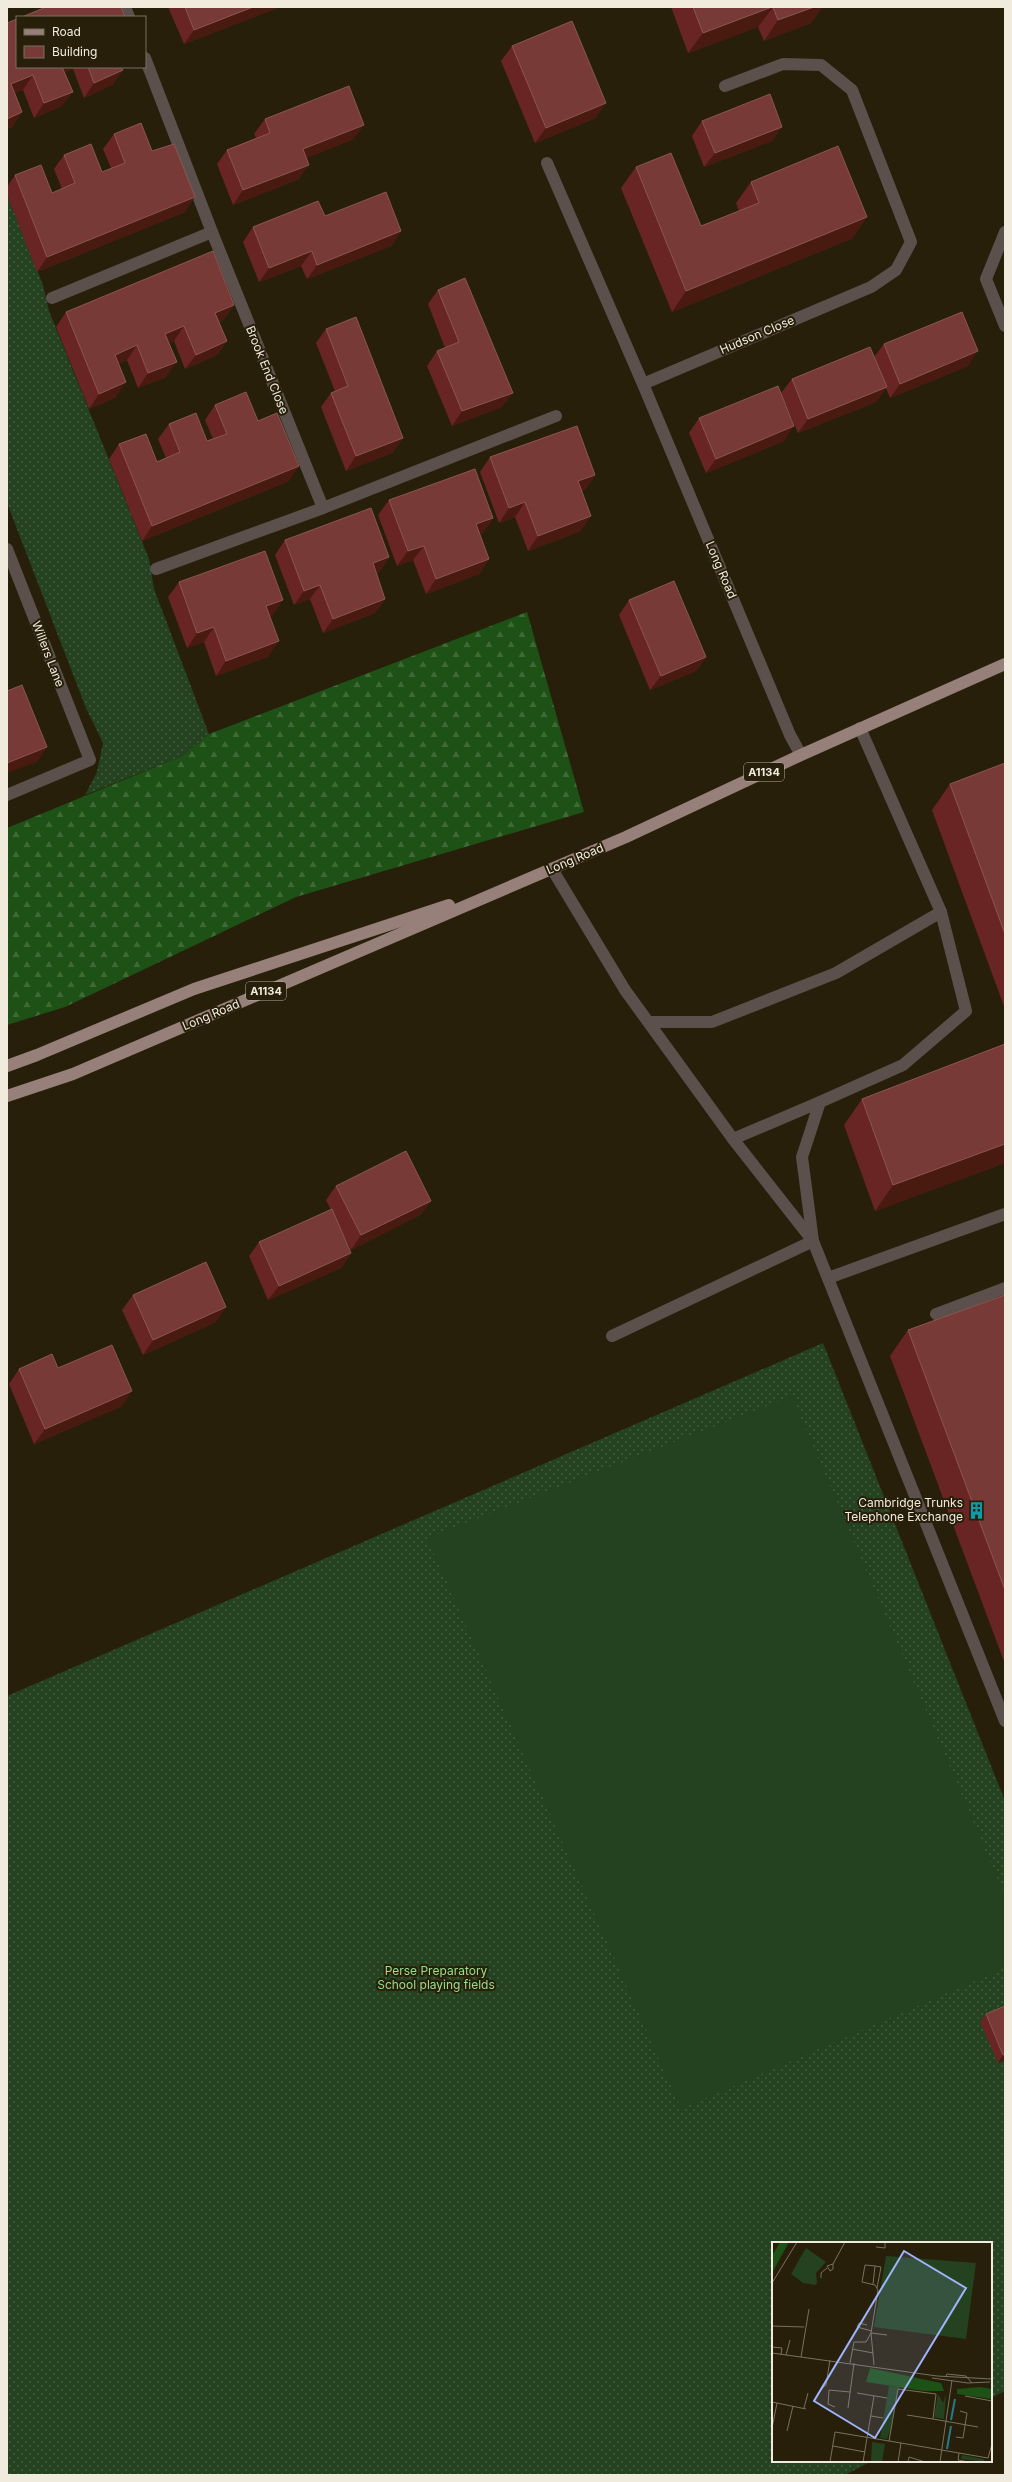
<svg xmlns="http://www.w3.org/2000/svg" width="1012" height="2482" font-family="Inter,sans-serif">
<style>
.grass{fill:url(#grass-dots)}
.forest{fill:url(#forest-firs)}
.garden{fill:#24421f}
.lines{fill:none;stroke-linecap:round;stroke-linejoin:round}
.minor{stroke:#5c504d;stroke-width:12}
.major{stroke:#977f7a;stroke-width:12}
.wall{fill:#692523}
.shaded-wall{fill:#491a10}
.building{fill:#783a37;stroke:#8b5651}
.labels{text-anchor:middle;stroke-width:4;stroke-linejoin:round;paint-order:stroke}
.shield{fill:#271f09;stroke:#b4ae9e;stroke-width:1}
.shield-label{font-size:11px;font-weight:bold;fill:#f1ebde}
.street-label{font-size:12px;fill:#f1ebde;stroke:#271f09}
.poi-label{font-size:12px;fill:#f1ebde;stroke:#271f09;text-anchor:end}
.park-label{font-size:12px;fill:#96df8b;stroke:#271f09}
.inset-river{fill:none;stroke:#257b8e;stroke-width:2}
.inset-road{fill:none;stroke:#78715e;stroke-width:1}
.view{fill:#9eb4fd;fill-opacity:0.15;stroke:#9eb4fd;stroke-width:2}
.inset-edge{fill:none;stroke:#f1ebde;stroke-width:2}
</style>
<defs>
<pattern id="grass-dots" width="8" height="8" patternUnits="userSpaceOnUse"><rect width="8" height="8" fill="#24421f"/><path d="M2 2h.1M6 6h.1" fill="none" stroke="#445d3f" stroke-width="1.8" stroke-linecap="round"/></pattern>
<pattern id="forest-firs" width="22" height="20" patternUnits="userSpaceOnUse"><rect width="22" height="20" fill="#1e5116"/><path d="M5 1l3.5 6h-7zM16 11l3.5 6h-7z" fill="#3f6a37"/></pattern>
</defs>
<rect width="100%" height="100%" fill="#271f09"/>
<!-- grass -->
<g class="grass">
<polygon points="7,195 43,285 49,311 149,559 154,589 209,734 182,756 85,795 97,772 103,743 86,708 7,503"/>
<polygon points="823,1343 1005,1801 1005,2391 991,2398 991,2243 773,2243 773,2461 872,2461 845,2475 7,2475 7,1696"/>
</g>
<!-- forest -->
<polygon class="forest" points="527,612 584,812 296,897 65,1007 7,1025 7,828 182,756 209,734"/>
<!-- garden -->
<polygon class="garden" points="792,1396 1005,1896 1005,1968 681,2109 427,1538"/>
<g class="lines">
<!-- minor -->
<g class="minor">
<polyline points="125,7 129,17"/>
<polyline points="145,58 212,232 323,508"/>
<polyline points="547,163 643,384 790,735 801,755"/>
<polyline points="1005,232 986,279 1005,326"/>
<polyline points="52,298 212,232"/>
<polyline points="643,384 871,287 896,270 911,242 852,90 821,65 783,64 725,86"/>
<polyline points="7,549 90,760 7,795"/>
<polyline points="156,569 323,508 556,416"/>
<polyline points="860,728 941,912 966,1011 903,1065 820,1102 802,1157 813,1241 1005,1721"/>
<polyline points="552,869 625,990 733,1139 813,1241 612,1336"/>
<polyline points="649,1022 712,1022 836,973 941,912"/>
<polyline points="733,1139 820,1102"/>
<polyline points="828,1278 1005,1214"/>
<polyline points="936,1314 1005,1288"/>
</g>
<!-- major -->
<g class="major">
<polyline points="7,1066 37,1055 194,989 449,905"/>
<polyline points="7,1096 73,1074 626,837 801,755 1005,664"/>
</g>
</g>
<!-- wall -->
<g class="wall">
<polygon points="168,7 280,7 184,44"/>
<polygon points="671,7 822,7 811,23 764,41 758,27 688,53"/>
<polygon points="512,46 596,118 535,143 501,61"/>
<polygon points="17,67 121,67 123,70 112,85 84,98 73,69 64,72 62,106 34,118 23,90 14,93 22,112 12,127 7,129"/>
<polygon points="265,119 354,139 306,158 299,179 233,205 217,164 227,150 256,138 254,134"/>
<polygon points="702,121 782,127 772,141 704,167 692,136"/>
<polygon points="114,134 152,151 185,212 37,272 7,195 7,187 15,175 52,193 62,189 54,169 64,155 102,172 111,168 103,149"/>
<polygon points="636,167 701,226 739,211 736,203 751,182 853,238 672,312 621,188"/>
<polygon points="325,216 401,231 391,246 307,279 301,266 259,282 243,242 253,227"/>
<polygon points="438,290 502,407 452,426 427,366 437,351 445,348 428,304"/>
<polygon points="234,305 224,319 219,322 227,341 217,355 185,369 174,341 168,343 166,377 138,388 127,360 118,364 116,397 89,409 56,327 66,312"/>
<polygon points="326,329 403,438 392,453 346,471 321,407 331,393 335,391 316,343"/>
<polygon points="884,344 968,366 890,398 886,388 876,402 798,433 781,393 792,379 874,357"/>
<polygon points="215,405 258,421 289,481 142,541 109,459 119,444 157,462 166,458 158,439 169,424 207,441 213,439 205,420"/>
<polygon points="699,418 784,441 706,473 689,433"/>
<polygon points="490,457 595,475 585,490 582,491 581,531 528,551 515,517 499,523 480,472"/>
<polygon points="389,500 493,518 483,533 480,534 489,559 479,574 426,594 413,560 397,566 378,515"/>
<polygon points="285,540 389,557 379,572 376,573 385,599 375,613 323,633 310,599 294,605 275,555"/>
<polygon points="179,582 273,615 270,616 269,656 216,676 204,642 187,648 168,597"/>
<polygon points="629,600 706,657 696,671 650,690 619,615"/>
<polygon points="1005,763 1005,1009 932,810 950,784"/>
<polygon points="1005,1044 1005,1163 875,1211 844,1125 862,1099"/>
<polygon points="336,1186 431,1201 420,1215 351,1250 340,1228 351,1253 341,1268 268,1300 249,1256 259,1242 331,1210 326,1200"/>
<polygon points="133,1295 216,1322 143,1355 122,1310"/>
<polygon points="1005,1295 1005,1664 890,1356 908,1330"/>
<polygon points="58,1368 122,1406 34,1444 9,1384 19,1369"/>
<polygon points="1005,2006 1005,2060 998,2063 980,2022 986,2014"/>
</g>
<!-- shaded-wall -->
<g class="shaded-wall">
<polygon points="253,7 280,7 184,44 194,30"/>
<polygon points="773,7 758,27 688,53 703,33"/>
<polygon points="814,7 822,7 811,23 764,41 778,20"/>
<polygon points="58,67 74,67 73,69 50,78"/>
<polygon points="123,70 112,85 84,98 94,83"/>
<polygon points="33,75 23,90 7,96 11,84"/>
<polygon points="73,92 62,106 34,118 44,103"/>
<polygon points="606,103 596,118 535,143 546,128"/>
<polygon points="22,112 12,127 7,129 7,119"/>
<polygon points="364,125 354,139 293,163 303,149"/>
<polygon points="782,127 772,141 704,167 715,153"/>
<polygon points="309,165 299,179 233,205 243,190"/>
<polygon points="195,197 185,212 37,272 47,257"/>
<polygon points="867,217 853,238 672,312 686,291"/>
<polygon points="401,231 391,246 307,279 317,265"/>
<polygon points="312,251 301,266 259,282 269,268"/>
<polygon points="234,305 224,319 205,328 215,313"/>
<polygon points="184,326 174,341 154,348 165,334"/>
<polygon points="227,341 217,355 185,369 196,355"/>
<polygon points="137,345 127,360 104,369 115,355"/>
<polygon points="978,351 968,366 890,398 900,384"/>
<polygon points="177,362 166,377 138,388 148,373"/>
<polygon points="126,382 116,397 89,409 99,394"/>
<polygon points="887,387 876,402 798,433 808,419"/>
<polygon points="513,393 502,407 452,426 462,411"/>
<polygon points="794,426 784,441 706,473 716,459"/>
<polygon points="403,438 392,453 346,471 356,456"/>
<polygon points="299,466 289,481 142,541 152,526"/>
<polygon points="595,475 585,490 568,496 578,481"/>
<polygon points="525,502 515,517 499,523 509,508"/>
<polygon points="591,516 581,531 528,551 538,536"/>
<polygon points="493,518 483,533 466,539 476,524"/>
<polygon points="424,546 413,560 397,566 408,551"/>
<polygon points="389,557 379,572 362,578 373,563"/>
<polygon points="489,559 479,574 426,594 436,579"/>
<polygon points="320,585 310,599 294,605 304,591"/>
<polygon points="385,599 375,613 323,633 333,619"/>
<polygon points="283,600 273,615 256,621 266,606"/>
<polygon points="214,627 204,642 187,648 197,633"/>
<polygon points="279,641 269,656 216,676 226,661"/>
<polygon points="706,657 696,671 650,690 661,676"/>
<polygon points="47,747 37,762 7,773 7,763"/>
<polygon points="1005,1144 1005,1163 875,1211 893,1185"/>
<polygon points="431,1201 420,1215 351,1250 361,1235"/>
<polygon points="351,1253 341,1268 268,1300 279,1286"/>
<polygon points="226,1307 216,1322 143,1355 153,1340"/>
<polygon points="132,1391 122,1406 34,1444 45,1429"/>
<polygon points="1005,2054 1005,2060 998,2063 1003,2055"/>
</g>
<!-- building -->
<g class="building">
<polygon points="46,7 121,7 125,17 22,17"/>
<polygon points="185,7 253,7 194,30"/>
<polygon points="693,7 772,7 703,33"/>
<polygon points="773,7 814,7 778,20"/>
<polygon points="17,19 17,67 62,67 73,92 44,103 33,75 11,84 22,112 7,119 7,23"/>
<polygon points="572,21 606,103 546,128 512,46"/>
<polygon points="88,67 121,67 123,70 94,83"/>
<polygon points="349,86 364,125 303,149 309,165 243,190 227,150 270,133 265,119"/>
<polygon points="770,94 782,127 715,153 702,121"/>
<polygon points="141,123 152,151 174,144 195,197 47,257 15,175 41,165 52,193 75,183 64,155 91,144 102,172 125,163 114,134"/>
<polygon points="838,146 867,217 686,291 636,167 671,153 701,226 759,203 751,182"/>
<polygon points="386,192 401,231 317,265 312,251 269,268 253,227 318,201 325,216"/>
<polygon points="213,251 234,305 215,313 227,341 196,355 184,326 165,334 177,362 148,373 137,345 115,355 126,382 99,394 66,312"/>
<polygon points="465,278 513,393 462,411 437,351 459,342 438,290"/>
<polygon points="962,312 978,351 900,384 884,344"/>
<polygon points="356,317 403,438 356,456 331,393 348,386 326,329"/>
<polygon points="870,347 887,387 808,419 792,379"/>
<polygon points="778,386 794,426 716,459 699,418"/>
<polygon points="246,392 258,421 277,413 299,466 152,526 119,444 146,434 157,462 180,452 169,424 196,413 207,441 227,434 215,405"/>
<polygon points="577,426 595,475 578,481 591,516 538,536 525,502 509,508 490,457"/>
<polygon points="475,469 493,518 476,524 489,559 436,579 424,546 408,551 389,500"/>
<polygon points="371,508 389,557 373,563 385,599 333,619 320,585 304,591 285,540"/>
<polygon points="265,551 283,600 266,606 279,641 226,661 214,627 197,633 179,582"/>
<polygon points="674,581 706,657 661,676 629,600"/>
<polygon points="22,685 47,747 7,763 7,691"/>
<polygon points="1005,763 1005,934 950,784"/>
<polygon points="1005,1044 1005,1144 893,1185 862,1099"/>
<polygon points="406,1151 431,1201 361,1235 336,1186"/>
<polygon points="332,1209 351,1253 279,1286 259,1242"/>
<polygon points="206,1262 226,1307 153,1340 133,1295"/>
<polygon points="1005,1295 1005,1590 908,1330"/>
<polygon points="112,1345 132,1391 45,1429 19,1369 52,1354 58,1368"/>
<polygon points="1005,2006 1005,2054 1003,2055 986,2014"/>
</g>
<!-- icons -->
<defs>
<symbol id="building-bare" viewBox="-9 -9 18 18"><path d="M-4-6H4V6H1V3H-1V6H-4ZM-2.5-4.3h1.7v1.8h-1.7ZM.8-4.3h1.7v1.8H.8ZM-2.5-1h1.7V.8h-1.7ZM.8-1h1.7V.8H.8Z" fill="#0f9aa8" stroke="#271f09" stroke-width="2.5" paint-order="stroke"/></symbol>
</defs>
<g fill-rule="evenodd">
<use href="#building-bare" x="964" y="1498" width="25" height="25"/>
</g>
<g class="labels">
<!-- shield labels -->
<g class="shield">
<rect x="744" y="763" width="40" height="18" rx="3"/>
<rect x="246" y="982" width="40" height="18" rx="3"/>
</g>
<g class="shield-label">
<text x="764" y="776">A1134</text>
<text x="266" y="995">A1134</text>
</g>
<!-- street labels -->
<g class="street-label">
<text transform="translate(757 335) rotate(-23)" y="4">Hudson Close</text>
<text transform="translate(267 370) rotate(68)" y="4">Brook End Close</text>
<text transform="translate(721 570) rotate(67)" y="4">Long Road</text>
<text transform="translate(48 654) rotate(69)" y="4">Willers Lane</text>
<text transform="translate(575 859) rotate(-23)" y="4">Long Road</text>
<text transform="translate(211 1015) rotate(-23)" y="4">Long Road</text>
</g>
<!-- poi labels -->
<g class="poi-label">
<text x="963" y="1507">Cambridge Trunks<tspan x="963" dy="14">Telephone Exchange</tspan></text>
</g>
<!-- park labels -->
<g class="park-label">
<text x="436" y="1975">Perse Preparatory<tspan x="436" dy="14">School playing fields</tspan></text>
</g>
</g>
<!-- overview -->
<g transform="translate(772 2242)">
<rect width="220" height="220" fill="#271f09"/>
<path d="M114,14L204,21L194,97L102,85ZM117,144L127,145L119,186L115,197L108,196ZM166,152L171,161L174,152L172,177L162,175ZM100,200L113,202L110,220H99ZM190,213L212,217V220L189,217Z" fill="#24421f"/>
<path d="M8,0H17L0,31V14ZM98,126L169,141L172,149H152L94,140ZM208,145L220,147V157L185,152V147Z" fill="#1e5116"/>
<path d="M34,6L54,20L44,31L45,41L43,43L31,41L19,32ZM112,40L139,44L134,87L106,83Z" fill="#24421f"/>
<path class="inset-river" d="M179,178L183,157M175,207L179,184"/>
<path class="inset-road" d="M104,5L113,6V0M61,22L55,24L58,29L61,27V22L73,0M103,24L109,25L105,46M49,36V31L55,26M0,41L25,0M95,83L87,81L85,85L100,89M0,84L32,85M0,105L10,106L9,113M80,107L101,111M0,111L165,134L220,137M14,113L18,98M29,115L37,67M78,121L82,100H94L99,91L106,48L103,43L90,40L93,23L103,24L101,42M102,123L99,91L115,93M174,134L175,132L194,134L200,141M160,136L196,141L218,140M48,148L54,143L58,118M85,151L115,156M193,154L220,159M0,160L34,167M63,165L56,162L57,148L78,150M32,166L36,151M76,166L82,121M99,174L111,176M161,177L206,185M0,186L5,161M15,189L21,164M184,195L191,196L195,171L188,169M117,199L126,147L164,152L161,177L135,173M61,204L93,210M187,211L186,218L197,220M58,220L63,190L129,201M91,220L102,154M126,220L129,201L216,216L220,202M136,220L137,215L153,220M168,220L180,138"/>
<path class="view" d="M132,9L194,46L103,196L42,159Z"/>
<rect width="220" height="220" class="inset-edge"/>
</g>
<!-- border -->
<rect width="1012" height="2482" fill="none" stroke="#f1ebde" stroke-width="16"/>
<!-- legend -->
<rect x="16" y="16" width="130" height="52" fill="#271f09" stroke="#78715e"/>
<rect x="24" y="29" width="20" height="6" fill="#977f7a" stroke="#78715e"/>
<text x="52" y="36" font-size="12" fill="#f1ebde">Road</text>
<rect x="24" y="46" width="20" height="12" fill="#783a37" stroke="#78715e"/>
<text x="52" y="56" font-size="12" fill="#f1ebde">Building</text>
</svg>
